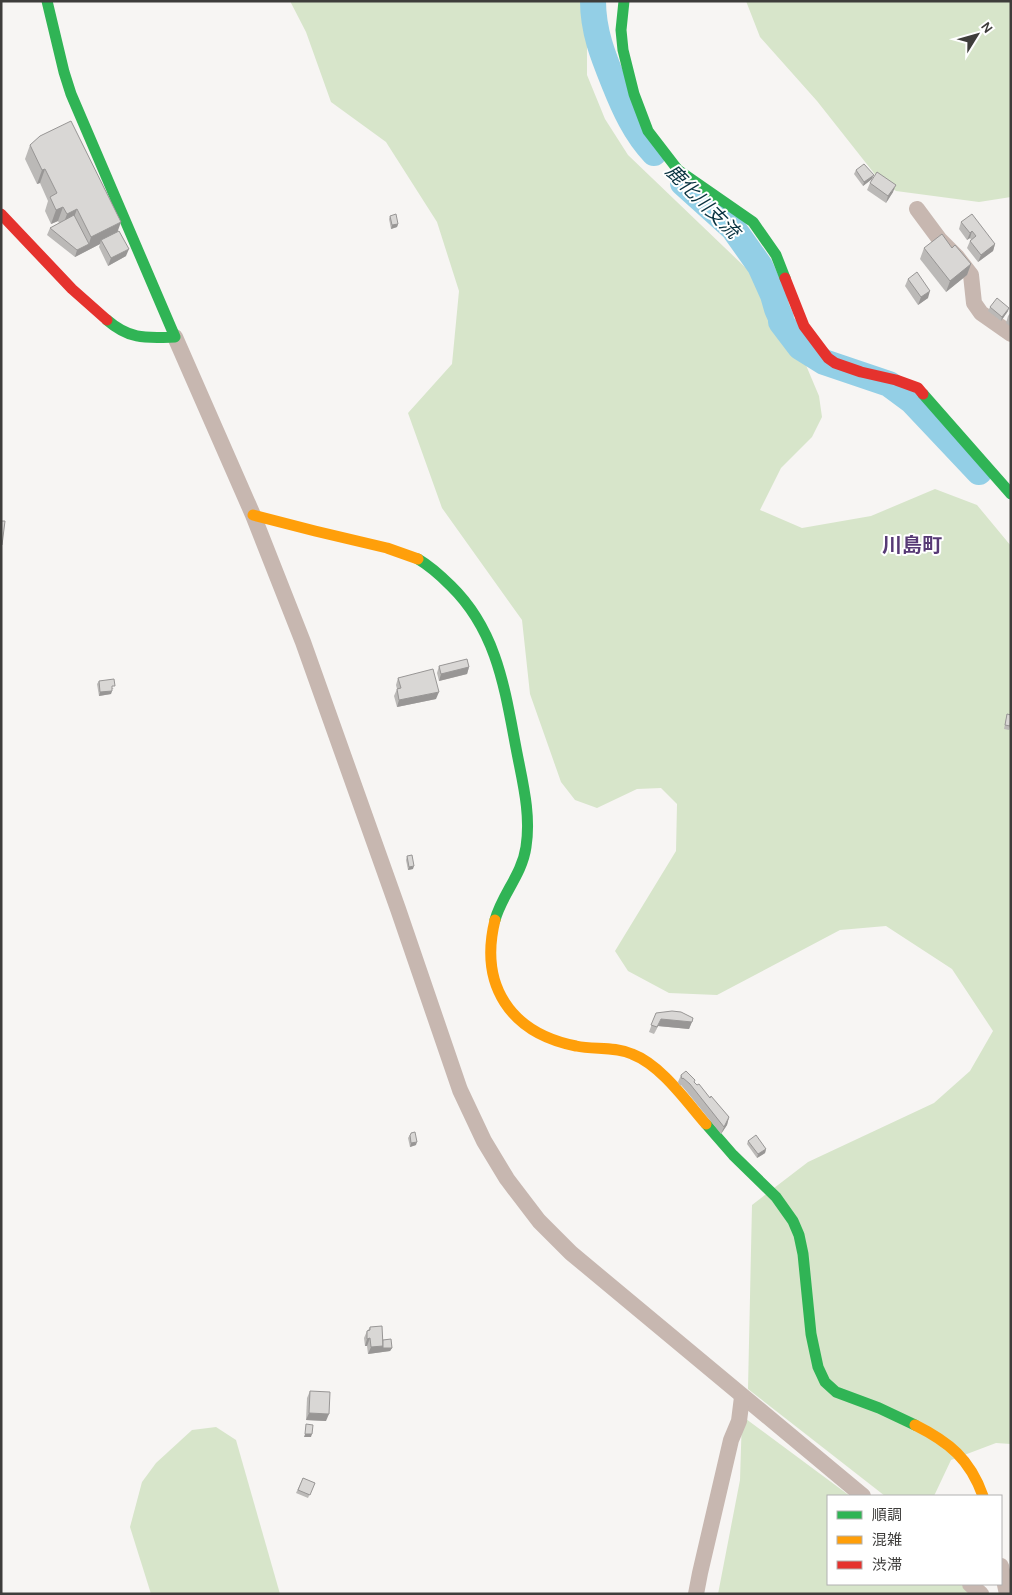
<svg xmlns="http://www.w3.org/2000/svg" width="1012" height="1595" font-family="Karla,'Noto Sans JP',sans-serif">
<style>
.green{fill:#d7e5ca}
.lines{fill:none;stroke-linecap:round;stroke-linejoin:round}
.river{stroke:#93cfe6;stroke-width:26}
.street{stroke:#c7b7b0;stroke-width:16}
.fast{stroke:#30b455;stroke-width:11}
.slow{stroke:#ff9f0a;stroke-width:11}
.jam{stroke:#e5322d;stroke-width:11}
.wall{fill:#bbb9b7}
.shaded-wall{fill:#989695}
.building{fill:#d9d7d5;stroke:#989695}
.labels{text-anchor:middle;stroke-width:4;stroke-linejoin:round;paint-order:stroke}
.water-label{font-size:19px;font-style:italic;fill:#083240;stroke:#fff}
.quarter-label{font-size:20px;font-weight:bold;fill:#573a75;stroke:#fff}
</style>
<rect width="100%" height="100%" fill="#f7f5f3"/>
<!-- green -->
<g class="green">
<polygon points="290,1 587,1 587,75 605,119 628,155 748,270 792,332 819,396 822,417 812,437 781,468 760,510 802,528 871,516 935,489 977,505 1011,546 1011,1444 996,1443 951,1460 934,1496 885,1496 748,1389 752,1205 808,1162 934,1103 970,1071 993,1031 952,969 886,926 840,930 717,995 669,993 628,971 615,951 676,851 677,804 661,788 637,789 597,808 575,800 561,782 530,694 522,620 442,508 408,413 452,364 459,291 437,222 386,142 331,102 306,32"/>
<polygon points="746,1 1011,1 1011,197 979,202 896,191 877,177 817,101 760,37"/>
<polygon points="742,1416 850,1496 828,1496 828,1584 968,1584 973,1594 718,1594 740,1480"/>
<polygon points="216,1427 236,1440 280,1594 151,1594 130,1527 142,1482 156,1463 192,1430"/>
</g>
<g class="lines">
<!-- river -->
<g class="river">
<path d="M593,1C593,31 603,56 614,83C624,108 635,133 654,153"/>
<polyline points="683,183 733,228 760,266 773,295 777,309 781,318 781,322 800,347 824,362 889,384 912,401 979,472"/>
</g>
<!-- street -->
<g class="street">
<polyline points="917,209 940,240 957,257 971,275 974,303 981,313 1011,334"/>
<polyline points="175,337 253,515 303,642 398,909 460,1090 484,1141 507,1179 539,1221 571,1253 863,1496"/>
<polyline points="1001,1566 1007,1594"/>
<polyline points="970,1584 981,1594"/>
<polyline points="696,1594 700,1573 731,1440 739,1421 742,1397"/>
</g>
<!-- fast -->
<g class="fast">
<path d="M47,1L64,72L71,94L175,337C146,338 130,340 107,320"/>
<polyline points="624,1 621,30 623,50 634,94 648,131 678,170 753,222 776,255 785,278"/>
<polyline points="923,394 1011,494"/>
<path d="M418,559C430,566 441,576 451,586C498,632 505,691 517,753C523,784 531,815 526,847C522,875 502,894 495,920"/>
<polyline points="706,1124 733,1155 776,1197 793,1221 799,1235 803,1254 811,1334 818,1367 825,1382 836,1392 879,1408 915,1425"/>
</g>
<!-- slow -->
<g class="slow">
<polyline points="253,515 315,531 387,548 418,559"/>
<path d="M495,920C479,985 510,1033 576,1046C594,1050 614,1046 632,1054C661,1065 686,1101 706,1124"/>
<path d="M915,1425C949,1442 970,1459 983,1496"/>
</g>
<!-- jam -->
<g class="jam">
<polyline points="1,214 72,289 107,320"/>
<polyline points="785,278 804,326 828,358 835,363 861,372 896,380 918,388 923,394"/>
</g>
</g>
<!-- wall -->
<g class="wall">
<polygon points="30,145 117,232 126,256 108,266 99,247 100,244 75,257 47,235 50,228 59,223 58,221 51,224 45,211 48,201 40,183 37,184 25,159"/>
<polygon points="856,170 872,179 863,186 854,174"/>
<polygon points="870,183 893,192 886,203 867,190"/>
<polygon points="390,216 398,224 397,227 391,229 389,219"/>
<polygon points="961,222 995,244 993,251 978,262 967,248 970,241 971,240 970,238 967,240 959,229"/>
<polygon points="924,248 952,248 971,264 967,275 946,292 920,259"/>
<polygon points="908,279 928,298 918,305 905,286"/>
<polygon points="990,307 1008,311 1001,321 988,311"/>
<polygon points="1011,312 1011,327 1006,323 1008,316"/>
<polygon points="439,666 469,667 467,674 439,681 437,673"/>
<polygon points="398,678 436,699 397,707 394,696 397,689 396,685"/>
<polygon points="99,681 114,689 112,689 111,694 99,696 97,684"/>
<polygon points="1007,714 1011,724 1009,730 1004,729"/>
<polygon points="407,856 413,869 408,870 406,860"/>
<polygon points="656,1013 693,1018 689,1029 658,1026 654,1034 649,1032"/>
<polygon points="681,1075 694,1082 729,1117 727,1125 721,1134 687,1092 681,1085 680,1086 678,1082"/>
<polygon points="411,1133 416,1145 410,1147 408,1138"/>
<polygon points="748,1141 766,1149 765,1153 757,1158 747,1144"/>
<polygon points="370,1327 392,1348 390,1351 368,1354 367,1346 365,1346 364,1338 367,1331 368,1330"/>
<polygon points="310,1391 326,1421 306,1420 307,1398"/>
<polygon points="303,1478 315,1483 308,1498 296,1493"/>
</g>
<!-- shaded-wall -->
<g class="shaded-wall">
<polygon points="45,169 40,183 37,184 42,170"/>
<polygon points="874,175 872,179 863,186 864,182"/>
<polygon points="896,185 893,192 886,203 888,196"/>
<polygon points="63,207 58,221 51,224 56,210"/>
<polygon points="77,209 72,223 62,228 67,214"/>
<polygon points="121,222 116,236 101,240 100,244 75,257 77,250 89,244 91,237"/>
<polygon points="398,224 397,227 391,229 392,225"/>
<polygon points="972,231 970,238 967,240 970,233"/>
<polygon points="995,244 993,251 978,262 981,255"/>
<polygon points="129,249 126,256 108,266 111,258"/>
<polygon points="971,264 967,275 946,292 950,281"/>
<polygon points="930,291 928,298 918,305 921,297"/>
<polygon points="1009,308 1008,311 1001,321 1002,317"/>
<polygon points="469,667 467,674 439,681 441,674"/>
<polygon points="112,691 111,694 99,696 100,692"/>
<polygon points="439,692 436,699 397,707 399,700"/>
<polygon points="414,866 413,869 408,870 409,867"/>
<polygon points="661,1019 692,1022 689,1029 658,1026 654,1034"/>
<polygon points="729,1117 727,1125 721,1134 724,1127"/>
<polygon points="417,1142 416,1145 410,1147 411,1143"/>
<polygon points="766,1149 765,1153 757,1158 758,1154"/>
<polygon points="370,1338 367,1346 365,1346 367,1339"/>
<polygon points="383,1346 392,1348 390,1351 368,1354 371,1347"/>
<polygon points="309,1413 329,1414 326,1421 306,1420"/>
<polygon points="305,1434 312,1434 311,1437 304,1437"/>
</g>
<!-- building -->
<g class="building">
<polygon points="71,121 121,222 91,237 77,209 67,214 63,207 56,210 50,197 57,193 45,169 42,170 30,145 40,136"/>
<polygon points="864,164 874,175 864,182 856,170"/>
<polygon points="877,172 896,185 888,196 870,183"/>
<polygon points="396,214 398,224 392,225 390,216"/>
<polygon points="972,214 995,244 981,255 970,241 976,236 972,231 970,233 961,222"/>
<polygon points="74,215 89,244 77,250 50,228"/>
<polygon points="119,231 129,249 111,258 101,240"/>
<polygon points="942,234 952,248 955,245 971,264 950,281 924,248"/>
<polygon points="917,272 930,291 921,297 908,279"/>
<polygon points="997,298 1009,308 1002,317 990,307"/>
<polygon points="1,521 5,521 2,545 1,545"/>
<polygon points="467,659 469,667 441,674 439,666"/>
<polygon points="433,669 439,692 399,700 397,689 401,688 398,678"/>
<polygon points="114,679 115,686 112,686 112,691 100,692 99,681"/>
<polygon points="1007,714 1011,715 1010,726 1005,725"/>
<polygon points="412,855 414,866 409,867 407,856"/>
<polygon points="672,1011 681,1012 693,1018 692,1022 661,1019 657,1027 651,1025 656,1013"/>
<polygon points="686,1071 695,1080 694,1082 697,1085 699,1084 710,1098 711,1096 729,1117 724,1127 690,1084 683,1078 682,1079 681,1075"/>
<polygon points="415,1132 417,1142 411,1143 410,1135 411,1134 411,1133"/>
<polygon points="756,1135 766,1149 758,1154 748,1141"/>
<polygon points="382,1326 383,1346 371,1347 370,1338 367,1339 367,1331 370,1330 370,1327"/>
<polygon points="391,1339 392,1348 383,1348 383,1340"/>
<polygon points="310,1391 330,1392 329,1414 309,1413"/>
<polygon points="306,1424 313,1425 312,1434 305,1434"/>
<polygon points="303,1478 315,1483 310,1495 298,1490"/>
</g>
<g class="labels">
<!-- water labels -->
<g class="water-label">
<text transform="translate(703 201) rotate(45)" y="7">鹿化川支流</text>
</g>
<!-- quarter labels -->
<g class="quarter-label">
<text x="912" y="552">川島町</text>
</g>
</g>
<!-- border -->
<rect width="1012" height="1595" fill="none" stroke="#3e3d3b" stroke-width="5"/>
<!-- legend -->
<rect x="827" y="1495" width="175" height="90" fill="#ffffff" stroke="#b2b1b1"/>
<rect x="837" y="1511" width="25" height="8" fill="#30b455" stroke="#b2b1b1"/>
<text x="872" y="1520" font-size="15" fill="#3e3d3b">順調</text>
<rect x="837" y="1536" width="25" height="8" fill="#ff9f0a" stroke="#b2b1b1"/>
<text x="872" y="1545" font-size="15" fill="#3e3d3b">混雑</text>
<rect x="837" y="1561" width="25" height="8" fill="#e5322d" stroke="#b2b1b1"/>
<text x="872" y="1570" font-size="15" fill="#3e3d3b">渋滞</text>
<!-- north arrow -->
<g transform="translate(977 35) rotate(53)" stroke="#ffffff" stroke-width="4" paint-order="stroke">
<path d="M0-4L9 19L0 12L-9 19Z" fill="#3e3d3b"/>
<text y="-8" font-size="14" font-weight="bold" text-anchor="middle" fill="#3e3d3b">N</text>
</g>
</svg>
